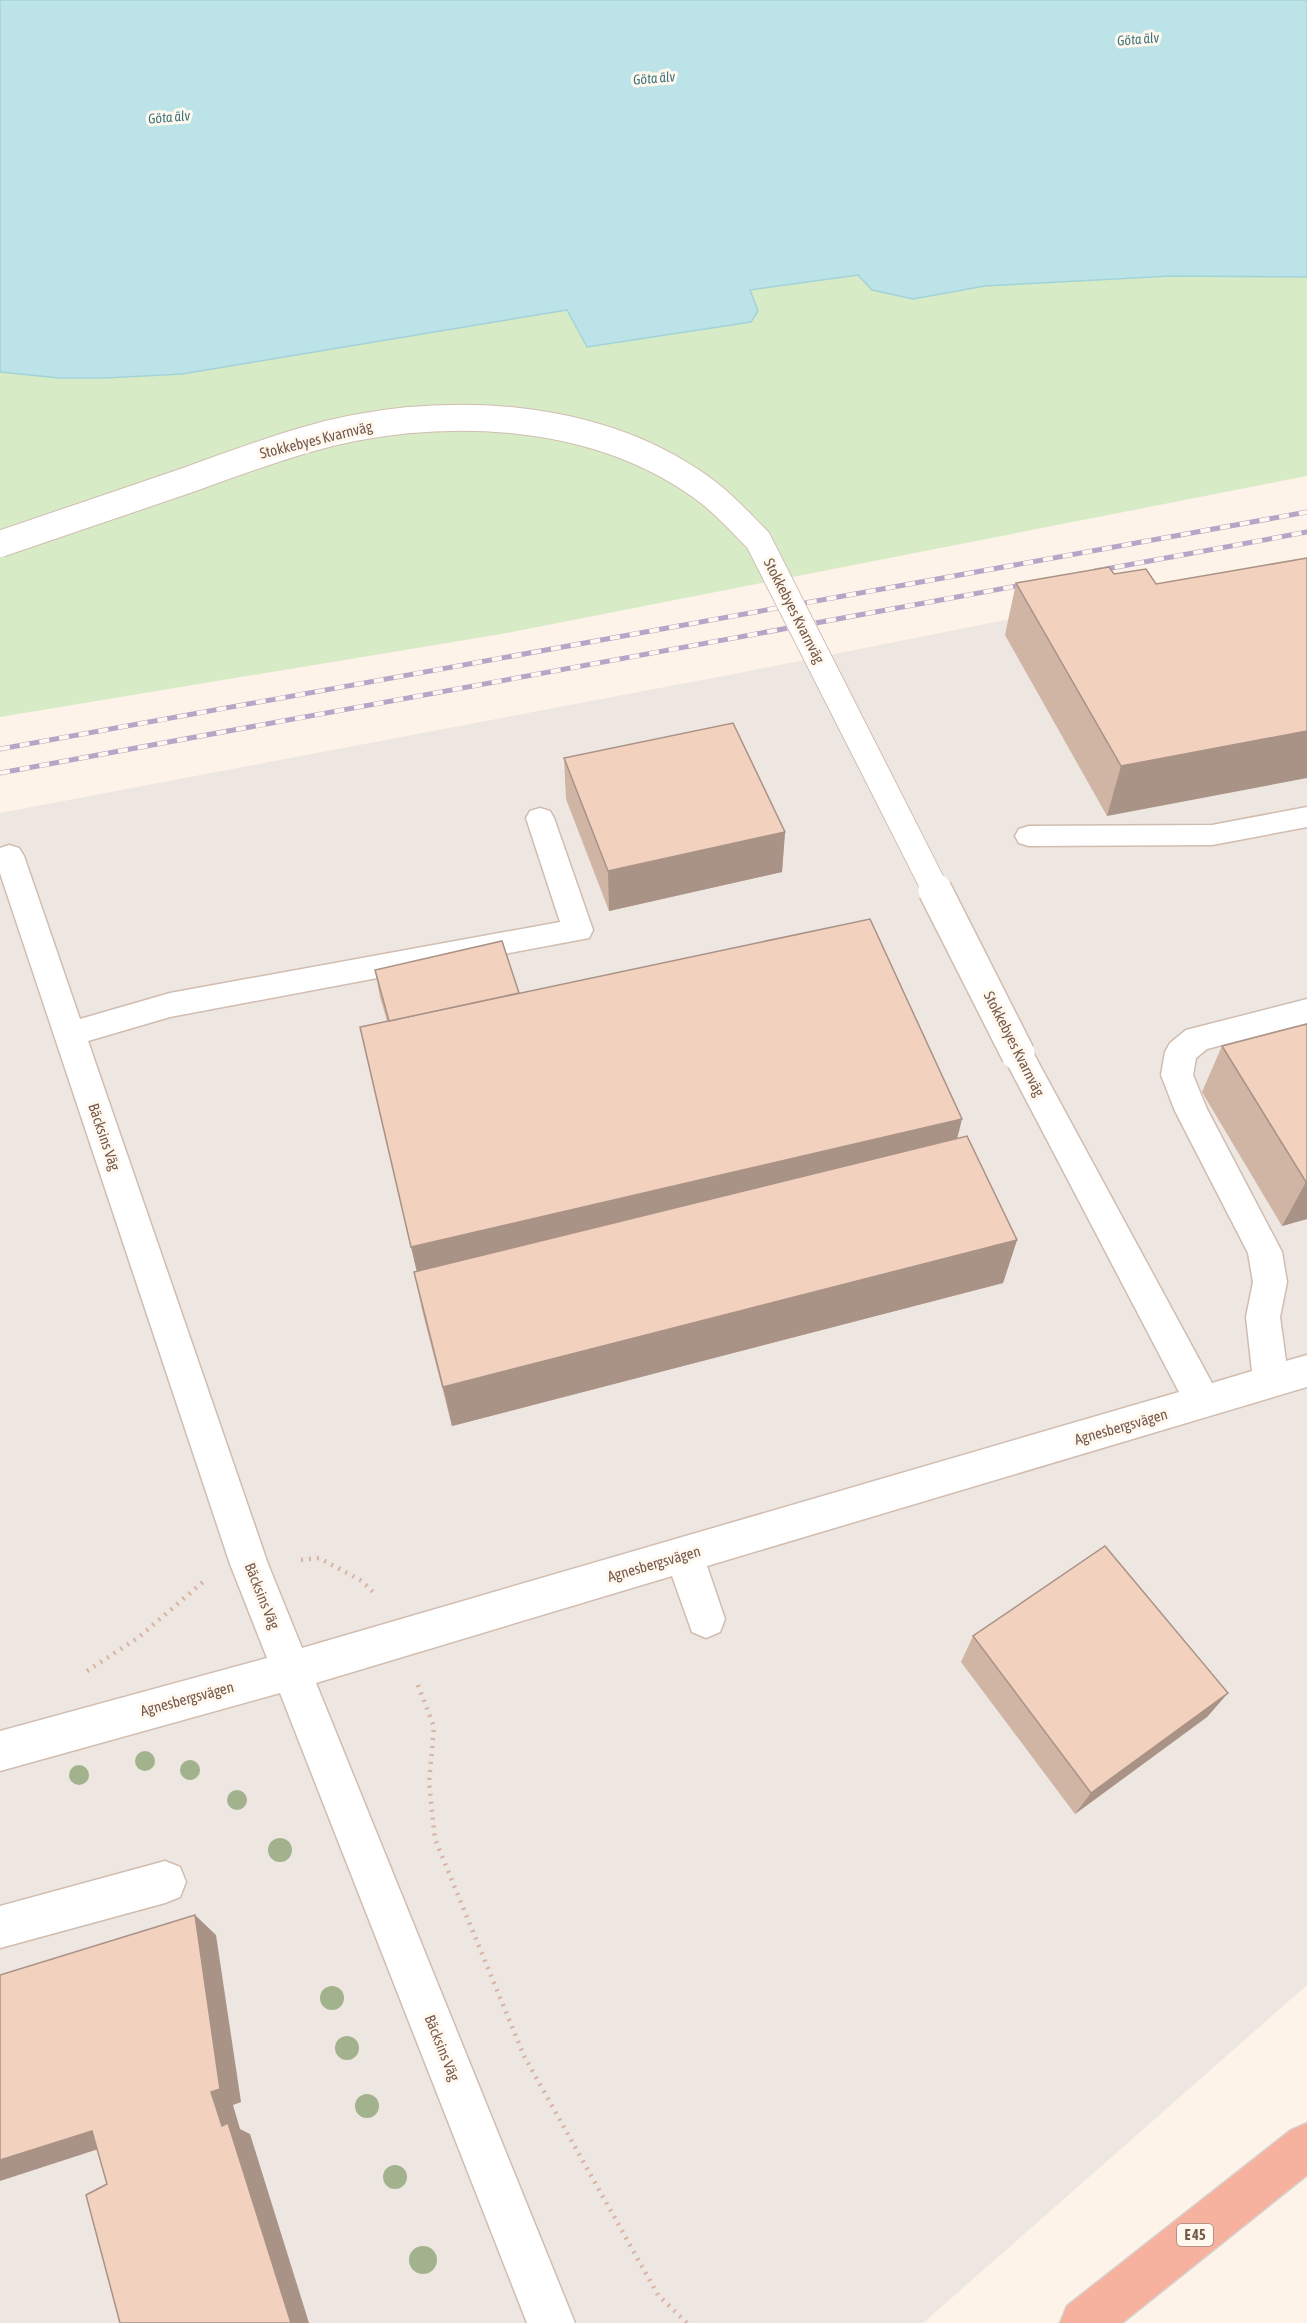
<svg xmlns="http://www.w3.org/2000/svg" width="1307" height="2323" font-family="'Asap Condensed',sans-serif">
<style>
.industrial{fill:#ede6e1}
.green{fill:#d7ebc6}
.water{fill:#bce3e7;stroke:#a2d3d9;stroke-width:1.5}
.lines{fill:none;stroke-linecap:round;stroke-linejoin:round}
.minor-casing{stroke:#d1bdb0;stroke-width:3}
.highway-casing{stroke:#d9d1cd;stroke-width:3}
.path{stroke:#d8b4a2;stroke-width:4.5;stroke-dasharray:2 6;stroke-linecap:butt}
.minor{fill:#fff;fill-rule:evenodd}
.highway{fill:#f6b19f;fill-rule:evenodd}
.rail-casing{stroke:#b6a5c7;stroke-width:5}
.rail{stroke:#fff8ef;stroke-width:4;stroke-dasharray:10;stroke-linecap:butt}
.minor-bridge-far1-casing{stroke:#d1bdb0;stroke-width:28;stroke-linecap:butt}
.minor-bridge-casing{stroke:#d1bdb0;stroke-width:36;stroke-linecap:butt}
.minor-bridge-far1{stroke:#fff;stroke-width:26}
.minor-bridge{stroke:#fff;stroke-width:33}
.tree{fill:#a2b28d}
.wall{fill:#d0b4a4}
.shaded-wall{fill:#a99286}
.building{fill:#f2d1bf;stroke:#a99286;stroke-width:1.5}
.labels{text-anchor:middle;stroke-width:6;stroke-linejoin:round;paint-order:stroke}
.far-water-label{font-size:14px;font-style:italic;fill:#3f767c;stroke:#fff8ef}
.shield{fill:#fff8ef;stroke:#a0897c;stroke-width:1.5}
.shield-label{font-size:14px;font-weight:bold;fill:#77594b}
.street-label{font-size:15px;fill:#77594b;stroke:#fff8ef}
</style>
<rect width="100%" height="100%" fill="#fdf3e8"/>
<!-- industrial -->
<polygon class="industrial" points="1307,560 1307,1985 923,2323 0,2323 0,813 734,674"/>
<!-- green -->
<polygon class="green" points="859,275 872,290 913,299 985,286 1171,276 1307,277 1307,476 507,633 0,717 0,372 59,378 105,378 182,374 567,310 587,347 750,290"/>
<!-- water -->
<polygon class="water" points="0,0 1307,0 1307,277 1171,276 985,286 913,299 872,290 858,275 750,290 758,311 751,322 587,347 567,310 182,374 105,378 59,378 0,372"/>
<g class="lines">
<defs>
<g id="minor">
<polygon points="1307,807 1307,827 1212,845 1029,846 1019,843 1015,836 1019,829 1029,826 1212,825"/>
<polygon points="540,808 550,811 554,818 593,930 589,938 170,1017 88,1041 268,1564 302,1648 1179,1392 1002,1054 1007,1045 1018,1041 1029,1045 1212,1383 1252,1371 1246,1317 1253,1282 1248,1253 1175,1111 1161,1075 1165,1052 1170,1043 1186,1030 1307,999 1307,1023 1207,1049 1196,1058 1193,1075 1207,1109 1282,1252 1287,1282 1280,1317 1286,1361 1307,1355 1307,1387 707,1566 725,1619 720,1632 706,1638 692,1632 672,1576 316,1683 575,2323 527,2323 280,1693 0,1771 0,1731 267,1658 230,1564 0,873 0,848 9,845 19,848 24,856 80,1019 170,993 560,922 526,818 530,811"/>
<polygon points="165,1861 180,1867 186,1882 180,1897 165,1903 0,1948 0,1906"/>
</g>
<polygon id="highway" points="1307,2123 1307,2175 1122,2323 1060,2323 1067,2306 1291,2130"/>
</defs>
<!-- minor casing -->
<use href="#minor" class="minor-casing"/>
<!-- highway casing -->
<use href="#highway" class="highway-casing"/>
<!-- path -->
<g class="path">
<polyline points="301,1560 319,1558 362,1581 373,1592"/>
<polyline points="87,1671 139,1637 204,1581"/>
<polyline points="418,1685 434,1727 429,1783 435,1839 524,2056 658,2295 687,2323"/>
</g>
<!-- minor -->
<use href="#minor" class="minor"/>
<!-- highway -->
<use href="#highway" class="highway"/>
<defs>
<g id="rail">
<polyline points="1095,571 1307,532"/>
<polyline points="0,749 1307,512"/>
<polyline points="0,773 1033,583"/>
</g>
</defs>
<!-- rail casing -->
<use href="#rail" class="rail-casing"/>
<!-- rail -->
<use href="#rail" class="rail"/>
<defs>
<path id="minor-bridge-far1" d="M0,544C62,523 123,502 185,481C224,467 264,452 305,440C434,402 598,408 709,493C727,507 742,524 758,540L936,891"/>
<polyline id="minor-bridge" points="935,890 1018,1054"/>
</defs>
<!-- minor-bridge-far1 casing -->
<use href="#minor-bridge-far1" class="minor-bridge-far1-casing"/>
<!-- minor-bridge casing -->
<use href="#minor-bridge" class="minor-bridge-casing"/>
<!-- minor-bridge-far1 -->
<use href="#minor-bridge-far1" class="minor-bridge-far1"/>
<!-- minor-bridge -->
<use href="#minor-bridge" class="minor-bridge"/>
</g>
<!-- trees -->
<g class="tree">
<circle cx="145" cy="1761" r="10"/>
<circle cx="190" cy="1770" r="10"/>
<circle cx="79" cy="1775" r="10"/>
<circle cx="237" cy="1800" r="10"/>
<circle cx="280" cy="1850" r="12"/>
<circle cx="332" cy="1998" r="12"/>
<circle cx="347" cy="2048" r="12"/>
<circle cx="367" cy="2106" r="12"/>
<circle cx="395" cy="2177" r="12"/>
<circle cx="423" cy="2260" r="14"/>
</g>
<!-- wall -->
<g class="wall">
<polygon points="1307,558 1107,816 1005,635 1016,583 1114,574 1156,584"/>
<polygon points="564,758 785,832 782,872 609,911 566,799"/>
<polygon points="375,970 519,993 957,1139 1017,1240 1003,1283 452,1426 423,1314 414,1272 417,1271 360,1027 387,1021 380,997"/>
<polygon points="1307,1024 1307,1219 1282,1226 1202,1092 1222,1046"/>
<polygon points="973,1636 1228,1693 1207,1717 1075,1814 961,1662"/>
</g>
<!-- shaded-wall -->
<g class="shaded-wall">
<polygon points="1307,731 1307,778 1107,816 1121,766"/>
<polygon points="785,832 782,872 609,911 608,871"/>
<polygon points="962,1119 951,1164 421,1289 411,1247"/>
<polygon points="1306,1182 1307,1182 1307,1219 1282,1226"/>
<polygon points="1017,1240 1003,1283 452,1426 443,1387"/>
<polygon points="1228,1693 1207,1717 1075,1814 1091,1793"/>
<polygon points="195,1915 216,1935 241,2102 233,2105 240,2129 250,2134 309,2323 291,2323 222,2126 211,2092"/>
<polygon points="92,2131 120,2142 0,2181 0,2160"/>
</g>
<!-- building -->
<g class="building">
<polygon points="1307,558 1307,731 1121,766 1016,583 1109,567 1114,574 1146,569 1156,584"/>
<polygon points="733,723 785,832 608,871 564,758"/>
<polygon points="870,919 962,1119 411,1247 360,1027"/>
<polygon points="502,941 519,993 389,1021 375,970"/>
<polygon points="1307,1024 1307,1182 1306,1182 1222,1046"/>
<polygon points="967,1136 1017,1240 443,1387 414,1272"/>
<polygon points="1105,1546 1228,1693 1091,1793 973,1636"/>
<polygon points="195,1915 220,2089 211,2092 222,2126 228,2123 291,2323 120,2323 86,2195 107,2184 92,2131 0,2160 0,1975"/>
</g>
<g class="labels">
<!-- far-water labels -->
<g class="far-water-label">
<text transform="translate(1138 39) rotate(-5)" y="5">Göta älv</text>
<text transform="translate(654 78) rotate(-5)" y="5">Göta älv</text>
<text transform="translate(169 117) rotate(-5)" y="5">Göta älv</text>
</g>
<!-- shield labels -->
<rect class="shield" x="1177" y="2224" width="36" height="22" rx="4.5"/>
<g class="shield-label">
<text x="1195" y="2240">E 45</text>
</g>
<!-- street labels -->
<g class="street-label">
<text transform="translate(316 440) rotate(-14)" y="5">Stokkebyes Kvarnväg</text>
<text transform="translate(794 611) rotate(63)" y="5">Stokkebyes Kvarnväg</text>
<text transform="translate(1014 1044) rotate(63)" y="5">Stokkebyes Kvarnväg</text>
<text transform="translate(104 1137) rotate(71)" y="5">Bäcksins Väg</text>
<text transform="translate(1121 1427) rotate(-16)" y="5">Agnesbergsvägen</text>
<text transform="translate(654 1564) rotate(-16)" y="5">Agnesbergsvägen</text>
<text transform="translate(262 1596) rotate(68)" y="5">Bäcksins Väg</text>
<text transform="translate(187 1699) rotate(-15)" y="5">Agnesbergsvägen</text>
<text transform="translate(442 2048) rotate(68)" y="5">Bäcksins Väg</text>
</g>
</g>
</svg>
